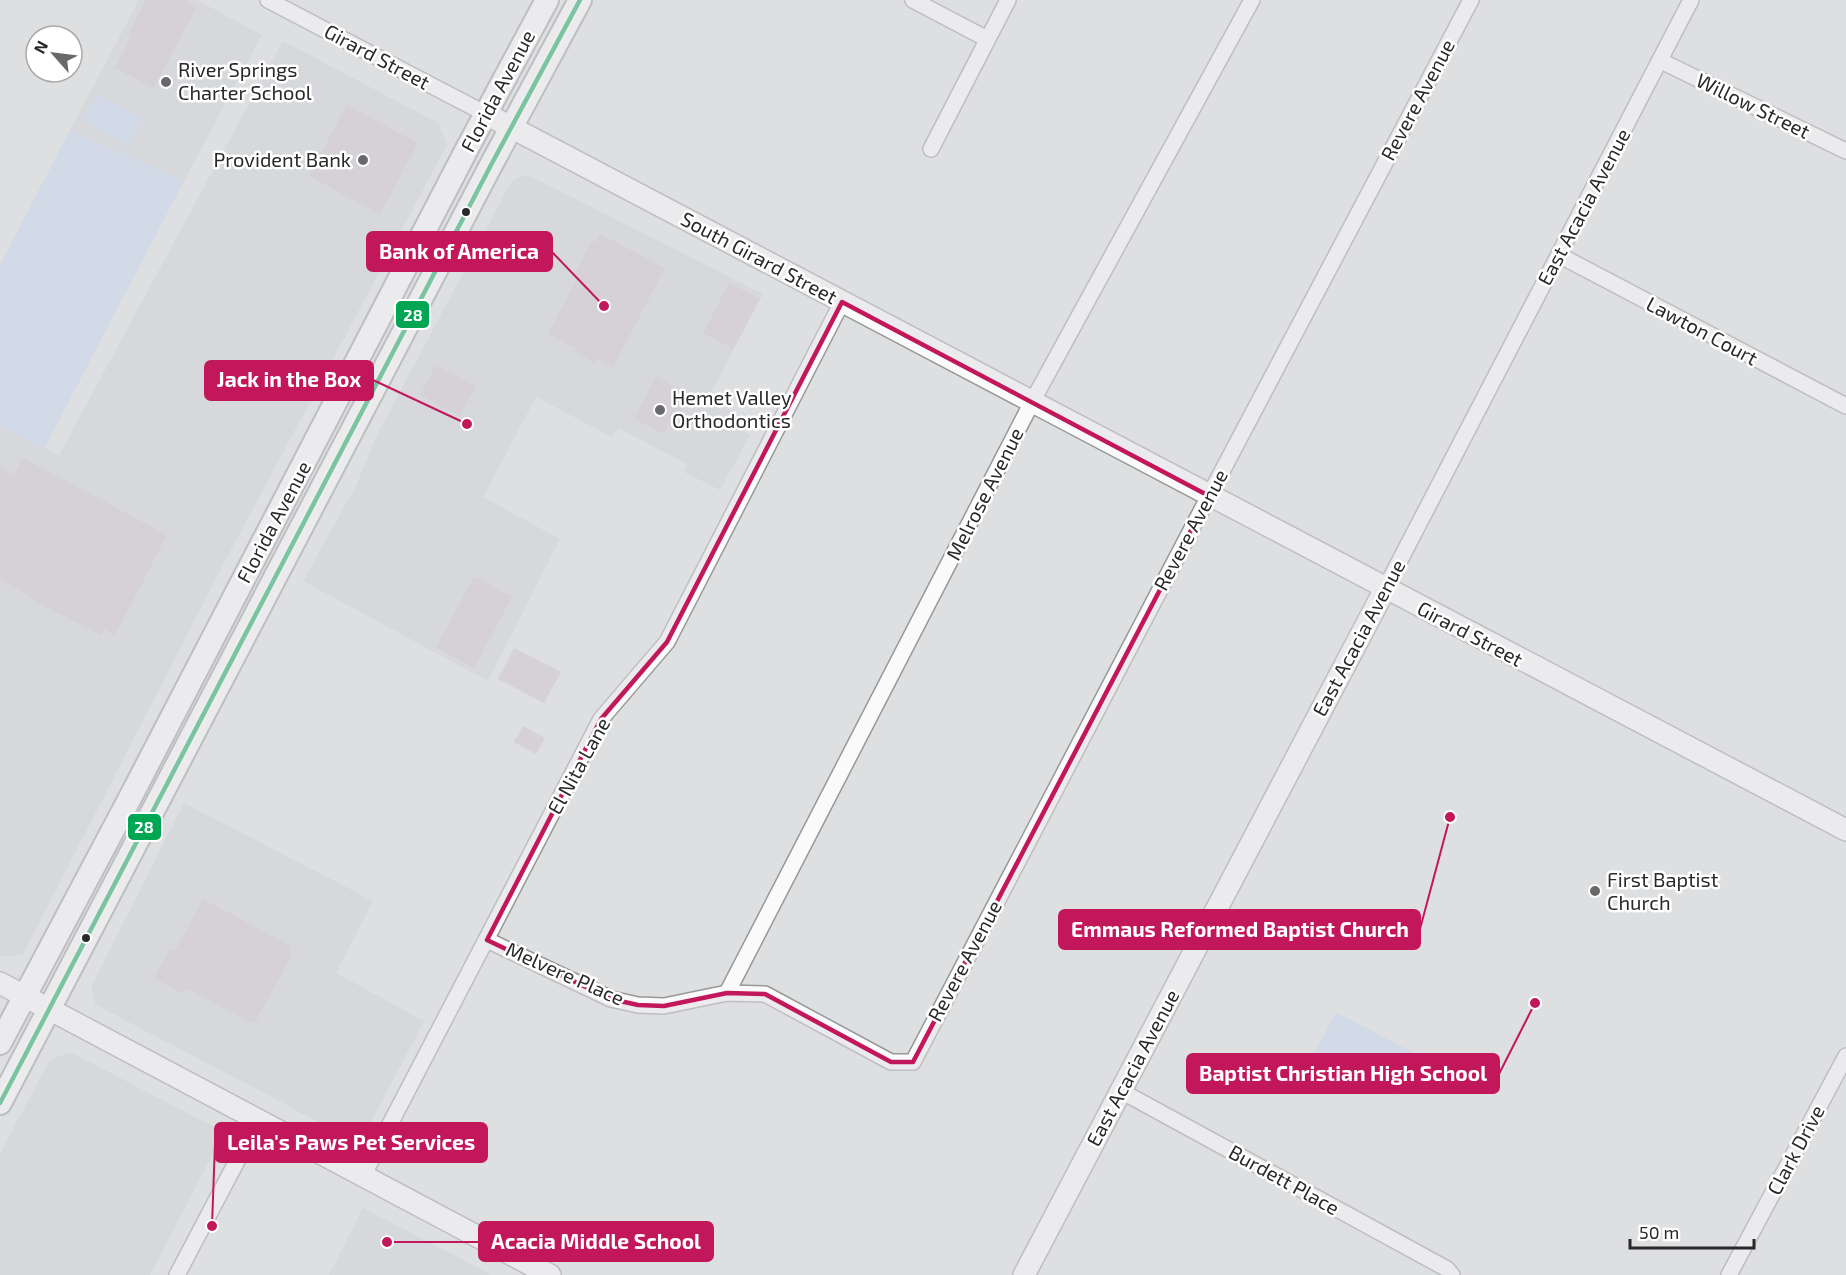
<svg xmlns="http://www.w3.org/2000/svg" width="1846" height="1275" font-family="'Exo 2',sans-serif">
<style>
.built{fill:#cdd0d5}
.green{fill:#c4d6ed}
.building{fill:#cac1c9}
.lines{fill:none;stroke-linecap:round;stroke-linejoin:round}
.street-casing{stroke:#969899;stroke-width:18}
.secondary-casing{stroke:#969899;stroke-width:24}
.primary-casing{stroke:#969899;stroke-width:26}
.street{stroke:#fafafa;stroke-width:15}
.secondary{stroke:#fafafa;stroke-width:21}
.primary{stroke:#fafafa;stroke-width:22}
.bus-1-casing{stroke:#fff;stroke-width:9}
.bus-1{stroke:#00a651;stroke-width:4.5}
.marked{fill:none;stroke:#c2185b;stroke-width:4.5;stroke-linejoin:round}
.poi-dot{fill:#68696a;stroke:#fff;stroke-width:2}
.bus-dot{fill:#29292a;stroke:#fff;stroke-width:2}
.labels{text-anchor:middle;stroke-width:5;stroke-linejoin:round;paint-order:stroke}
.street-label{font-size:20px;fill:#29292a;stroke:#fff}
.poi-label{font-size:20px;fill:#29292a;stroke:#fff;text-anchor:start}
.leader{fill:none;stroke:#c2185b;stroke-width:2}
.callout-dot{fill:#c2185b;stroke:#fff;stroke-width:2}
.callout{fill:#c2185b;stroke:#c2185b;stroke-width:2}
.callout-label{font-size:21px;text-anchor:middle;font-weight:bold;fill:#fff}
.line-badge{stroke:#fff;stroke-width:2}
.badge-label{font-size:16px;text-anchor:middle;font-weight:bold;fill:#fff}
</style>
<rect width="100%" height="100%" fill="#dedfe1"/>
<!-- built -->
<g class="built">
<polygon points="139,0 197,0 262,35 184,181 70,130"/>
<polygon points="283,41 438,123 447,145 224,563 23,954 3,957 0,955 0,426 59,455"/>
<polygon points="521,176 530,176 562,192 763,294 708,398 738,415 733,426 750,435 720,490 684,472 687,464 618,428 612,437 536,397 483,497 560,539 488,681 303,581 356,486 375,439 508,188 512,181"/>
<polygon points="184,803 373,901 336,973 424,1021 364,1135 358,1140 348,1139 272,1097 96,1005 91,987"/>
<polygon points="72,1053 224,1132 150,1275 0,1275 0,1154 48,1063 55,1057"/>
<polygon points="363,1208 492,1275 329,1275"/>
</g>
<!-- green -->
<g class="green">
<polygon points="97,94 144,118 129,145 82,120"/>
<polygon points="70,130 184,181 44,449 0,426 0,265"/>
<polygon points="1336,1012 1416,1054 1394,1096 1314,1054"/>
</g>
<!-- building -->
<g class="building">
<polygon points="146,0 185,0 197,6 154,88 115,68 131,37 128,35"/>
<polygon points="347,105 418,143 380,214 309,176"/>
<polygon points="600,234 665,268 613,367 597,359 595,363 573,351 575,348 548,334 577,279 573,277 592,241 595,243"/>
<polygon points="729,283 760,299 733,349 703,333"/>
<polygon points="436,365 476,386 460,416 420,395"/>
<polygon points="656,377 685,392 681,400 686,402 676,420 673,418 664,434 634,419"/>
<polygon points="23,458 167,535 115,635 104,629 101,635 29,598 30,596 0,579 0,467 14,475"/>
<polygon points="474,576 512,597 474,668 436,648"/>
<polygon points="514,648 561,672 544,703 498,679"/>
<polygon points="523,726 545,738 536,754 514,742"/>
<polygon points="203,899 289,945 292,955 254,1024 186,988 183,994 154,978 170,949 175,951"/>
</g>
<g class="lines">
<defs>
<g id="street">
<polyline points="268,0 486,114"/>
<polyline points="913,0 987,39"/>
<polyline points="1661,61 1846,151"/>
<polyline points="931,149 1008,0"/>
<polyline points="1559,255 1846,406"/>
<polyline points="1385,589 1691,0"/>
<polyline points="487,940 611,999 638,1005 664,1006 727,993 765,994 891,1062 913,1062 1209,496 1471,0"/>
<polyline points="727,993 1032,402 1252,0"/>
<polyline points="1121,1091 1447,1269 1452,1275"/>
<polyline points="363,1176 601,719 667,642 842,302"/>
<polyline points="177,1275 258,1121"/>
<polyline points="1729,1275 1846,1056"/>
</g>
<g id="secondary">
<polyline points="486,114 1846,830"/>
<polyline points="0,983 550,1275"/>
<polyline points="1024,1275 1385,589"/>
</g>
<g id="primary">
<polyline points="0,1043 131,796 469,145 547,0"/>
<polyline points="0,1103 491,165 580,0"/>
</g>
</defs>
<!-- street casing -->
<use href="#street" class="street-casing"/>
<!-- secondary casing -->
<use href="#secondary" class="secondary-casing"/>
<!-- primary casing -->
<use href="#primary" class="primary-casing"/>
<!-- street -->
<use href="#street" class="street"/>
<!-- secondary -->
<use href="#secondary" class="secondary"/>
<!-- primary -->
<use href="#primary" class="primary"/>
<defs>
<polyline id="bus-1" points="0,1103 491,165 580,0"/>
</defs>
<!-- bus-1 casing -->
<use href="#bus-1" class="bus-1-casing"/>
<!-- bus-1 -->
<use href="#bus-1" class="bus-1"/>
</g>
<!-- marked area -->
<path d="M0 0H1846V1275H0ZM842,302L1209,496L913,1062H891L765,994L727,993L664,1006L638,1005L611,999L487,940L601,719L667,642Z" fill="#dedfe1" fill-opacity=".55" fill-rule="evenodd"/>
<path class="marked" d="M842,302L1209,496L913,1062H891L765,994L727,993L664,1006L638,1005L611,999L487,940L601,719L667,642Z"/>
<!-- markers -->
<g class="poi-dot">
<circle cx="166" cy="82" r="6"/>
<circle cx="363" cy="160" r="6"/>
<circle cx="660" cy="410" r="6"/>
<circle cx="1595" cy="891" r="6"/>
</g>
<g class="bus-dot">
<circle cx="466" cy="212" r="5"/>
<circle cx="86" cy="938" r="5"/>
</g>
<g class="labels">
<!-- street labels -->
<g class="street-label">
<text transform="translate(377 57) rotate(28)" y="7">Girard Street</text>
<text transform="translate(498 91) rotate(-62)" y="7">Florida Avenue</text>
<text transform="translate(1418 100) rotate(-62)" y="7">Revere Avenue</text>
<text transform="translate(1753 106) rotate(26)" y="7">Willow Street</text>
<text transform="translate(1584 207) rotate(-62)" y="7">East Acacia Avenue</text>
<text transform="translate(759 258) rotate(28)" y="7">South Girard Street</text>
<text transform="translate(1702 331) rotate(28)" y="7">Lawton Court</text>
<text transform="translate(985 494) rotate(-63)" y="7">Melrose Avenue</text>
<text transform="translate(274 522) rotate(-62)" y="7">Florida Avenue</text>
<text transform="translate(1191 530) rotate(-62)" y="7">Revere Avenue</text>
<text transform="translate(1470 634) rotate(28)" y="7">Girard Street</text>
<text transform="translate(1359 638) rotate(-62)" y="7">East Acacia Avenue</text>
<text transform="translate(579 766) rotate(-61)" y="7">El Nita Lane</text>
<text transform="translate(965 961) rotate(-62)" y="7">Revere Avenue</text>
<text transform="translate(565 974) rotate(24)" y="7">Melvere Place</text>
<text transform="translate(1133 1068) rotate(-62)" y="7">East Acacia Avenue</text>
<text transform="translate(1796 1150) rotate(-62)" y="7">Clark Drive</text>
<text transform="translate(1284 1180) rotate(29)" y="7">Burdett Place</text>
</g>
<!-- poi labels -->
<g class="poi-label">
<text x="178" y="77">River Springs<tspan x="178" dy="23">Charter School</tspan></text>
<text x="351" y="167" text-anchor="end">Provident Bank</text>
<text x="672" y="405">Hemet Valley<tspan x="672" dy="23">Orthodontics</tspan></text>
<text x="1607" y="887">First Baptist<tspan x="1607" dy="23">Church</tspan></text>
</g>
</g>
<!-- callouts -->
<path class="leader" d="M604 306L552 252M467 424L373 380M1450 817L1420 929M1535 1003L1499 1074M212 1226L215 1143M387 1242L479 1242"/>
<g class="callout-dot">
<circle cx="604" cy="306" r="6"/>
<circle cx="467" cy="424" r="6"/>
<circle cx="1450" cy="817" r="6"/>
<circle cx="1535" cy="1003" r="6"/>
<circle cx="212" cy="1226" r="6"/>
<circle cx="387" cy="1242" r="6"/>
</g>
<g class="callout">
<rect x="367" y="232" width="185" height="39" rx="6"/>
<rect x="205" y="361" width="168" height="39" rx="6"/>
<rect x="1059" y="910" width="361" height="39" rx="6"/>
<rect x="1187" y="1054" width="312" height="39" rx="6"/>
<rect x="215" y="1123" width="272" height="39" rx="6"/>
<rect x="479" y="1222" width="234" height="39" rx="6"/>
</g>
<g class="callout-label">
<text x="459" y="259">Bank of America</text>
<text x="289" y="387">Jack in the Box</text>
<text x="1240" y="937">Emmaus Reformed Baptist Church</text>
<text x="1343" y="1081">Baptist Christian High School</text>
<text x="351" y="1150">Leila's Paws Pet Services</text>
<text x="596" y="1249">Acacia Middle School</text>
</g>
<g class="line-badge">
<rect x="395" y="300" width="35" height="29" rx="6" fill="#00a651"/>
<rect x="127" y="813" width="35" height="28" rx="6" fill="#00a651"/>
</g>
<g class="badge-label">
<text x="413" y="321">28</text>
<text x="144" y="833">28</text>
</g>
<!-- north arrow -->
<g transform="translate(54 54) rotate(298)"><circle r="28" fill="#ffffff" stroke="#a9a9aa" stroke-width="1.5"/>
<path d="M0-4.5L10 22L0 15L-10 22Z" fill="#68696a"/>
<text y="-9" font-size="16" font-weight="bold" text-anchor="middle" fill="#29292a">N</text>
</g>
<!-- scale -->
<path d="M1630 1239v9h124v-9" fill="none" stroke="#29292a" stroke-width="3"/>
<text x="1639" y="1239" font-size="18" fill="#29292a" stroke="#ffffff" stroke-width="4.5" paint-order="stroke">50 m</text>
</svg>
